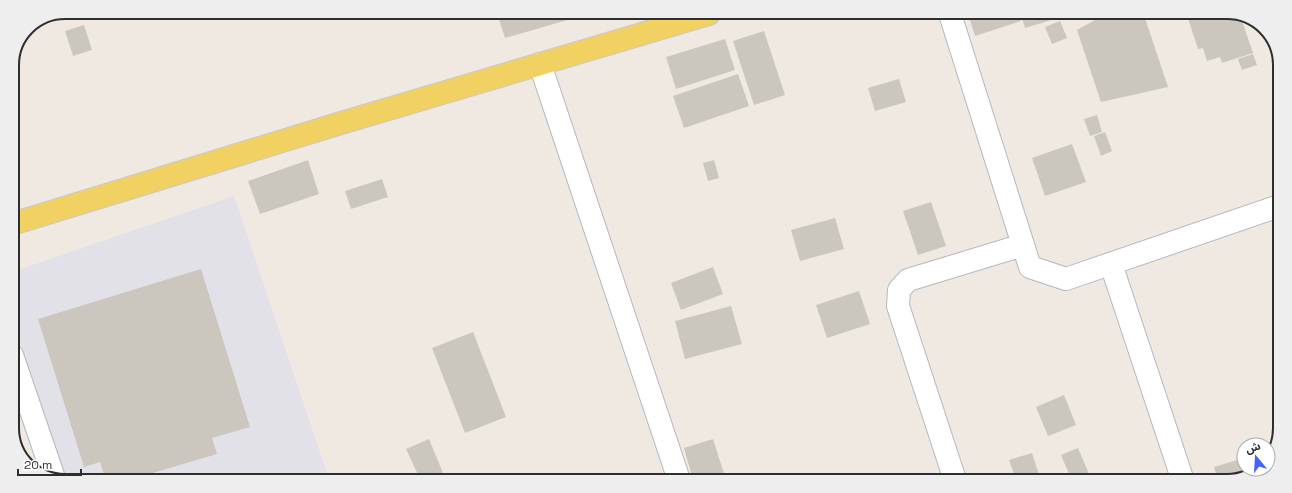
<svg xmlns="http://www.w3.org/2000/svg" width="1292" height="493" font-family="'Space Grotesk','Noto Sans Arabic',sans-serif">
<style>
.industrial{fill:#e3e1e8}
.building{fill:#cbc7bf}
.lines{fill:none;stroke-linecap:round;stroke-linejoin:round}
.minor-casing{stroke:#b4b7c1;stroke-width:24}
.major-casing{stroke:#c9c9c9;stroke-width:24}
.minor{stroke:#fff;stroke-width:22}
.major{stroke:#f2d163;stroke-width:22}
.rim{fill:none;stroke:#2e2e2e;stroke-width:2}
</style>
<rect width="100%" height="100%" fill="#efe9e1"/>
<!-- industrial -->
<polygon class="industrial" points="234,196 329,479 66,478 12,318 12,272"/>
<!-- building -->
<g class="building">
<polygon points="497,13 588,13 588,14 505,38"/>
<polygon points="968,14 1018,14 1021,21 975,36"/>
<polygon points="1021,14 1060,14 1061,17 1025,28"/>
<polygon points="1104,15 1144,15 1168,87 1101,102 1077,30"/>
<polygon points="1187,15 1240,15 1253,53 1222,63 1220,57 1207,61 1203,48 1198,49"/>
<polygon points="1060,21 1067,38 1052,44 1045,27"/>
<polygon points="84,25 92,50 73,56 65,31"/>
<polygon points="764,31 785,95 754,105 733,41"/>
<polygon points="725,39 735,70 676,89 666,57"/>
<polygon points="1253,54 1257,65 1242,70 1238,59"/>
<polygon points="738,74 749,106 684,128 673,96"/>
<polygon points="899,79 906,102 875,111 868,88"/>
<polygon points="1097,115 1102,132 1090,136 1084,119"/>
<polygon points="1105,132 1112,151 1101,156 1094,136"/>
<polygon points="1072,144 1086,182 1045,196 1032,158"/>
<polygon points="308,160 319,194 260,214 248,181"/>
<polygon points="714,160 719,178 708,181 703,163"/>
<polygon points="382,179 388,197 351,209 345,191"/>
<polygon points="931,202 946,246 918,255 903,211"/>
<polygon points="835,218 844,249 800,261 791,230"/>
<polygon points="713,267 723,294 681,310 671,283"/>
<polygon points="201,269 250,427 212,438 217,454 136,478 105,478 100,462 84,467 38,319"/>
<polygon points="859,291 870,324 827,338 816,305"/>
<polygon points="731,306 742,344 685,359 675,321"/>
<polygon points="473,332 506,417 465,433 432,348"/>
<polygon points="1064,395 1076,425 1048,436 1036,407"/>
<polygon points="429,439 443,473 428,479 420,479 406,449"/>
<polygon points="713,439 726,480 693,480 684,448"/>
<polygon points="1078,448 1092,481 1072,481 1061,455"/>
<polygon points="1032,453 1041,481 1016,480 1009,460"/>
<polygon points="1244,458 1244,469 1250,469 1251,474 1228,481 1218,481 1214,467"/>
</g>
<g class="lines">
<defs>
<g id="minor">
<polyline points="950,14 1030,267 1066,279 1279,206"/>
<polyline points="540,64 679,480"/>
<polyline points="1111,264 1183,481"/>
<polyline points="12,355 54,478"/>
<polyline points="955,480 898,306 899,290 908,280 1023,245"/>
</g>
<polyline id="major" points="12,224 341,123 709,14"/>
</defs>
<!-- minor casing -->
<use href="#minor" class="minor-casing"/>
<!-- major casing -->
<use href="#major" class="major-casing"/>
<!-- minor -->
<use href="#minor" class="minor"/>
<!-- major -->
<use href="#major" class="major"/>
</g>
<!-- crop -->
<path d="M0 0H1292V493H0ZM65 19H1227A46 46 0 0 1 1273 65V428A46 46 0 0 1 1227 474H65A46 46 0 0 1 19 428V65A46 46 0 0 1 65 19Z" fill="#eee" fill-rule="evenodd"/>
<path class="rim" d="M65 19H1227A46 46 0 0 1 1273 65V428A46 46 0 0 1 1227 474H65A46 46 0 0 1 19 428V65A46 46 0 0 1 65 19Z"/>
<!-- north arrow -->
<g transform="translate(1256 457) rotate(342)"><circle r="19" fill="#ffffff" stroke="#ababab"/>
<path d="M0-3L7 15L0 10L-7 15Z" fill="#4264fb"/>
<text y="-6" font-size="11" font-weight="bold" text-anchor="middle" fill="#2e2e2e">ش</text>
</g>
<!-- scale -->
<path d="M18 469v6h63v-6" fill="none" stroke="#2e2e2e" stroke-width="2"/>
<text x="24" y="469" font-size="12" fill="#2e2e2e" stroke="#ffffff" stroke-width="3" paint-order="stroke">20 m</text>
</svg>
